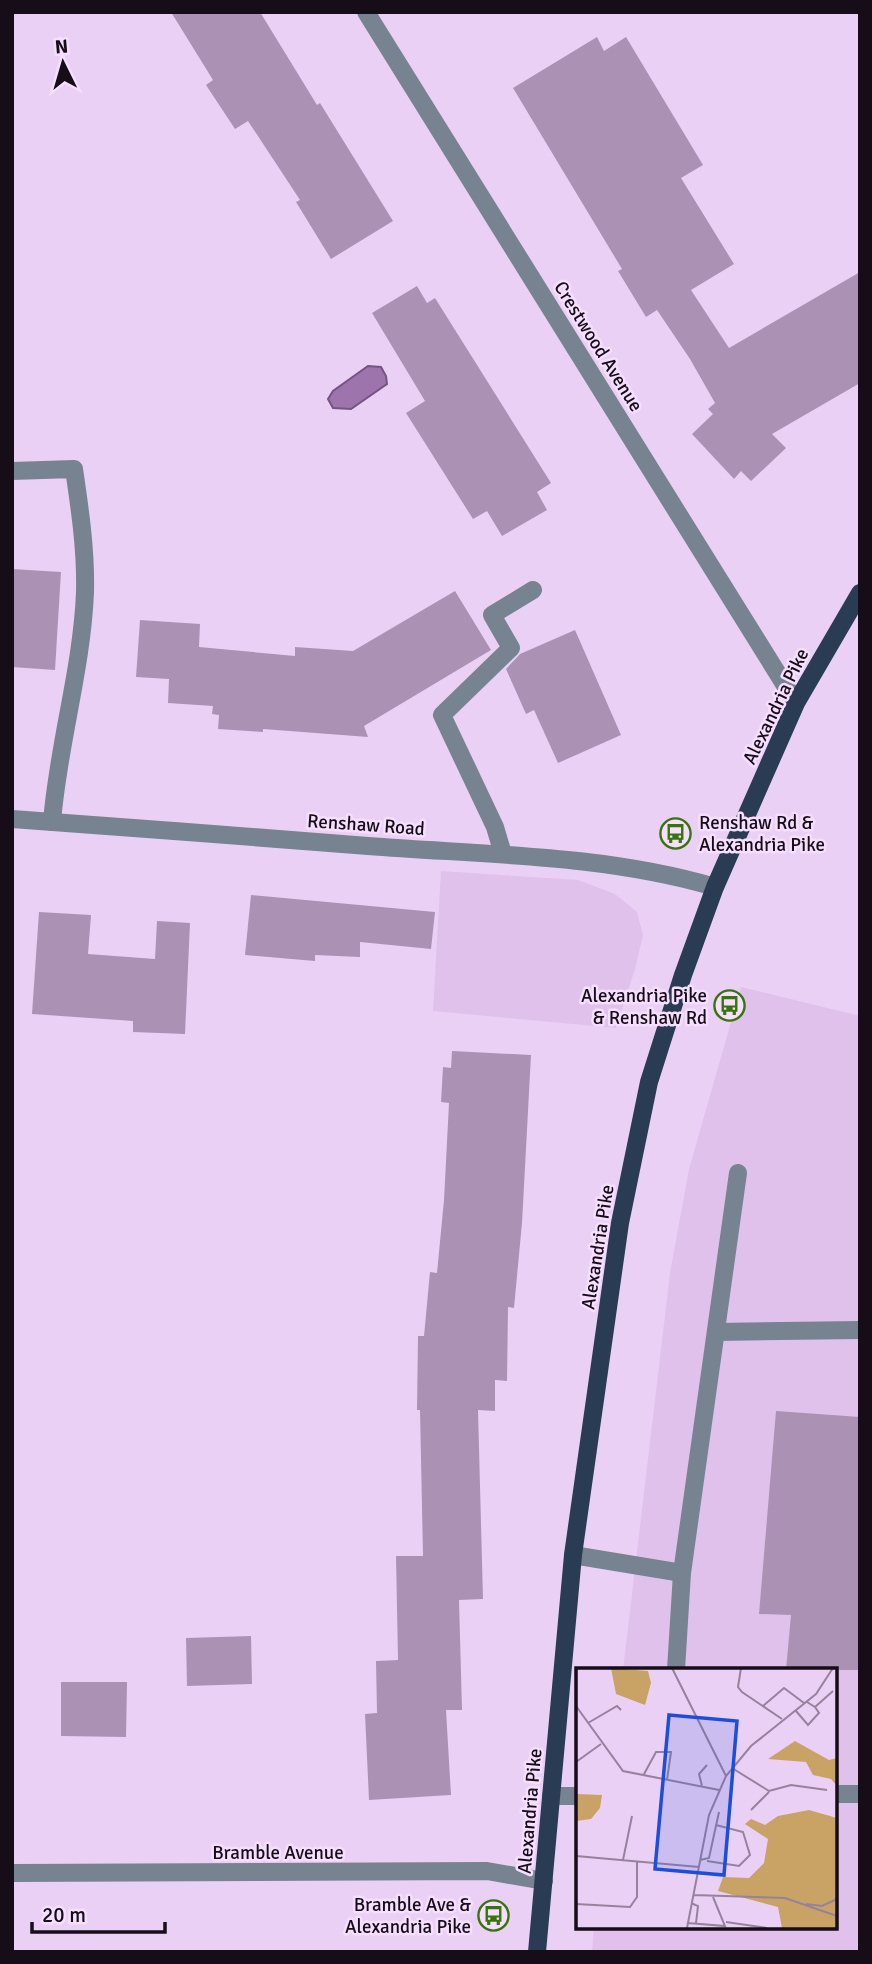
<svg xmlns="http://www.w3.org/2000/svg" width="872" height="1964" font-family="Signika,sans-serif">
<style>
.built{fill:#e0c1ec}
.water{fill:#9d74ac;stroke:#745580;stroke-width:2}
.building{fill:#ab92b5}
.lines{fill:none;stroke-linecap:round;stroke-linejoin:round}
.minor{stroke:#788391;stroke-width:18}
.major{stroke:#2a3c54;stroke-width:18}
.labels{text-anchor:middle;stroke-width:5;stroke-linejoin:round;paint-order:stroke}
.street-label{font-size:19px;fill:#160d19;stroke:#f5dffd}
.poi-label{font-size:19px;fill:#160d19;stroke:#f5dffd;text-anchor:end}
.inset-road{fill:none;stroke:#96829d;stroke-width:2}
.view{fill:#1d4ed8;fill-opacity:0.15;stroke:#1d4ed8;stroke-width:3.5}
.inset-edge{fill:none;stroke:#160d19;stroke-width:3.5}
</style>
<rect width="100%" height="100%" fill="#ebd0f5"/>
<!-- built -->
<g class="built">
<polygon points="441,871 578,880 615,894 637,912 643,935 635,969 616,1028 433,1011"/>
<polygon points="741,987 860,1016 860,1952 592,1952 594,1927 835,1927 835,1670 623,1670 670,1273 689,1169"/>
</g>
<!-- water -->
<polygon class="water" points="368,366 381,367 386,376 387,384 351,409 333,408 328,399 333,391"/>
<!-- building -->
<g class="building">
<polygon points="171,12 260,12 317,105 320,103 393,221 331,259 296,202 300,200 248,121 235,129 206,85 213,80"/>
<polygon points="597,37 604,51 626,37 703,165 681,178 734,264 691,290 729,348 860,272 860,383 772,434 786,448 751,481 741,471 734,479 692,434 713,414 708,409 715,403 690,359 657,310 646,317 618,271 622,269 513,88"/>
<polygon points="417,286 427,303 435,298 551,483 537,492 547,510 502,536 487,511 473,519 406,413 425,401 372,313"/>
<polygon points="12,569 61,572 55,670 12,667"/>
<polygon points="455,591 491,650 364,726 368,737 263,729 263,732 218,729 219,715 212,714 213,706 168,703 169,679 136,677 140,620 200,624 199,647 295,656 295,647 353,651"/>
<polygon points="575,630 621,735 558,763 534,710 526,714 506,669 520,654"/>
<polygon points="251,895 435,912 431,949 360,942 360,957 315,955 315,961 245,955"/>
<polygon points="39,912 91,915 88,954 155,959 157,921 190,923 185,1034 133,1032 133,1021 32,1014"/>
<polygon points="452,1051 531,1055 522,1223 514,1308 508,1307 507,1381 495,1380 495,1411 478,1410 483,1599 459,1600 462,1710 446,1710 451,1795 369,1800 365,1714 377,1713 376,1661 398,1660 396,1556 423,1556 420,1410 417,1410 418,1336 424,1336 430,1272 437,1273 444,1200 449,1103 441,1102 443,1067 451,1068"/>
<polygon points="776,1411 860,1417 860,1670 786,1670 791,1615 759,1614"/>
<polygon points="251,1636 252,1684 187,1686 186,1638"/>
<polygon points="61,1682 127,1682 126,1737 61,1736"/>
</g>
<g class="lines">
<!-- minor -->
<g class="minor">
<polyline points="366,12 796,703"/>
<path d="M12,471L74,469C80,510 86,550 85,592C82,669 58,745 52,822"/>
<path d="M12,819C131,828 249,836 368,846C484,855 603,854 715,887"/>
<polyline points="503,854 495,827 442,715 511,648 492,615 533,590"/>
<polyline points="716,1332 860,1330"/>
<polyline points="573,1555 682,1573"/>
<polyline points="676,1670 682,1573 738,1173"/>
<polyline points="835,1794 860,1794"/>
<polyline points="551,1796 578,1796"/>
<polyline points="12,1873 487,1871 544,1881"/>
</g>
<!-- major -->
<polyline class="major" points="537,1952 573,1555 620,1223 649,1082 683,975 715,887 796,703 860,593"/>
</g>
<!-- icons -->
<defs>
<symbol id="bus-ring" viewBox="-11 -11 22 22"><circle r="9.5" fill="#f5dffd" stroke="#36740c" stroke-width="1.5"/><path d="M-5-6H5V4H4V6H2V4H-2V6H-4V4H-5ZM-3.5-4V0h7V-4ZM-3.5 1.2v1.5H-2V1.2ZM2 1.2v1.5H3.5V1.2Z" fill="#36740c"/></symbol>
</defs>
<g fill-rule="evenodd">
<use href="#bus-ring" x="658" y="816" width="35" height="35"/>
<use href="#bus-ring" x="712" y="988" width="35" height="35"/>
<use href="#bus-ring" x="476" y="1898" width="35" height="35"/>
</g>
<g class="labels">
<!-- street labels -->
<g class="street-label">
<text transform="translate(599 346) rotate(58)" y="7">Crestwood Avenue</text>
<text transform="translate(775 706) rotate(-64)" y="7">Alexandria Pike</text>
<text transform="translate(366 824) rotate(4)" y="7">Renshaw Road</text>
<text transform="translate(597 1247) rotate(-81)" y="7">Alexandria Pike</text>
<text transform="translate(529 1811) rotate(-85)" y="7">Alexandria Pike</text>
<text x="278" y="1859">Bramble Avenue</text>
</g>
<!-- poi labels -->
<g class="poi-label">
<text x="699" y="829" text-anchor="start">Renshaw Rd &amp;<tspan x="699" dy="22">Alexandria Pike</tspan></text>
<text x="707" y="1002">Alexandria Pike<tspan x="707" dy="22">&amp; Renshaw Rd</tspan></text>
<text x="471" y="1911">Bramble Ave &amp;<tspan x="471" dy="22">Alexandria Pike</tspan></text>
</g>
</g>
<!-- overview -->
<g transform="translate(576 1668)">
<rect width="261" height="261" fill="#ebd0f5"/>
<path d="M35,0L72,3L75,15L69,37L40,26ZM219,73L253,92L261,90V118L255,111L237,107L230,94L192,91ZM0,126L26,127L24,140L15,151L0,153ZM233,142L261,150V260H206L202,239L142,223L147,209L173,210L188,195L192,171L169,156L175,151L189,157L202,148Z" fill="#c9a266"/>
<path class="inset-road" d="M96,0L150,108M165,0L162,19L166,24L206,51M231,34L239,39L257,23M0,38L47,103L143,122M187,38L208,20L228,35M220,43L232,57L243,45L239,39M12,55L41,38L45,42M0,94L25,76M156,100L193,123L215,117L251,122M67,108L80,84H95L91,112M126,118L123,106L131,97M175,142L193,124M0,188L123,199M47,192L56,148M124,192L133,190L143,144M131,193L163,198L174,187L167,164L140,157M117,227L209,230L261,248M115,235L122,238L120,255M0,236L54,239L61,229V193M230,236L246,238L261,231M150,254L191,260M112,255L149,258L137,229M111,260L133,147L150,108L175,78L240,26L257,0"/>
<path class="view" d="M93,47L161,53L148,207L79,201Z"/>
<rect width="261" height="261" class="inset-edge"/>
</g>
<!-- border -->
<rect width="872" height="1964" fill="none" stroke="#160d19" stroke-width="28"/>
<!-- north arrow -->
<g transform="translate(63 63) rotate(355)" stroke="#f5dffd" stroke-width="5" paint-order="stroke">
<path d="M0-5L12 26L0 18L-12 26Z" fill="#160d19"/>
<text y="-10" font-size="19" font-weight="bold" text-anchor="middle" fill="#160d19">N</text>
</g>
<!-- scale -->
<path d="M32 1922v10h133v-10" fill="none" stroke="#160d19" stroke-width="3.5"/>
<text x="42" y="1922" font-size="21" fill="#160d19" stroke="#f5dffd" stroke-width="5" paint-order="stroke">20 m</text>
</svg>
